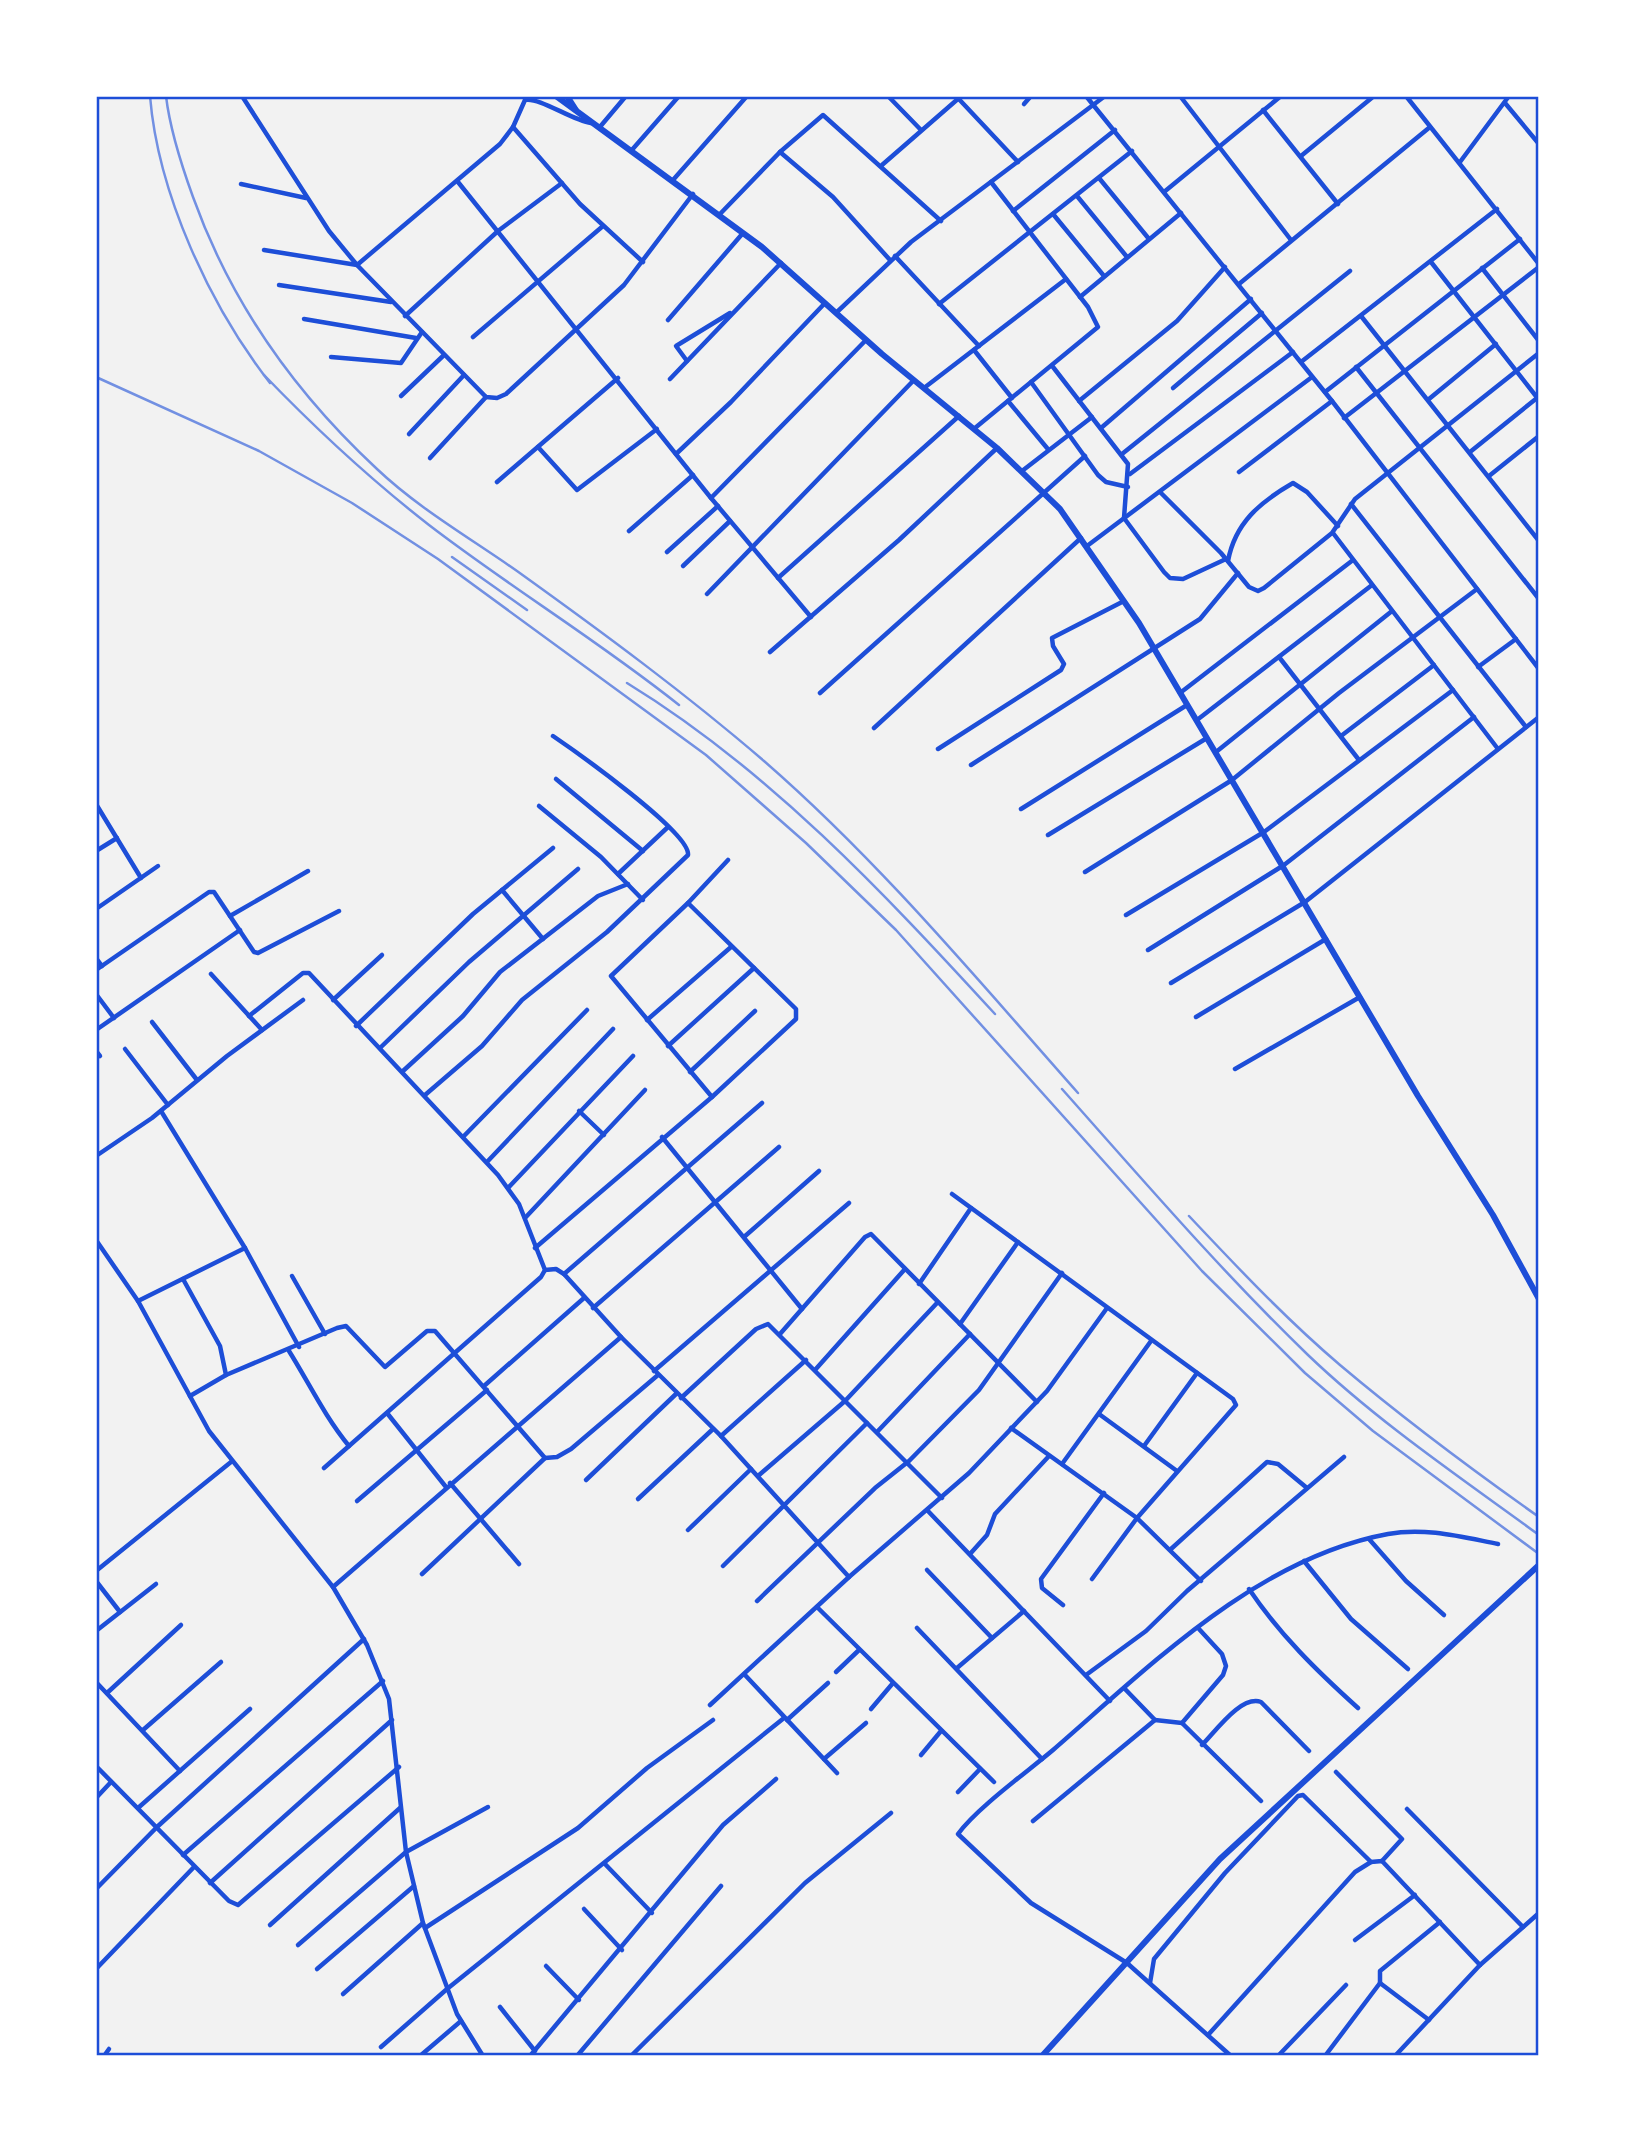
<svg xmlns="http://www.w3.org/2000/svg" width="1635" height="2152" font-family="Jost,sans-serif">
<style>
.lines{fill:none;stroke-linecap:round;stroke-linejoin:round}
.minor{stroke:#1d4ed8;stroke-width:4.5}
.tertiary{stroke:#1d4ed8;stroke-width:6}
.secondary{stroke:#1d4ed8;stroke-width:6}
.rail{stroke:#7290e2;stroke-width:2.5}
.neatline{fill:none;stroke:#1d4ed8;stroke-width:2.5}
</style>
<rect width="100%" height="100%" fill="#f2f2f2"/>
<g class="lines">
<!-- minor -->
<g class="minor">
<polyline points="242,96 329,231 357,265 486,397 497,398 506,394 624,285 693,194"/>
<polyline points="888,96 921,130"/>
<polyline points="956,96 1018,162"/>
<polyline points="1086,96 1332,401 1539,669"/>
<polyline points="1180,96 1291,240"/>
<polyline points="1406,96 1539,264"/>
<polyline points="1505,103 1539,144"/>
<polyline points="1024,104 1031,96"/>
<polyline points="1263,110 1338,204"/>
<polyline points="513,127 580,204 643,262"/>
<polyline points="599,128 626,96"/>
<polyline points="631,151 679,96"/>
<polyline points="780,152 833,197 890,260"/>
<polyline points="1301,156 1374,96"/>
<polyline points="1460,162 1509,96"/>
<polyline points="882,165 959,98"/>
<polyline points="1099,178 1149,239"/>
<polyline points="673,180 747,96"/>
<polyline points="458,182 711,498 811,617"/>
<polyline points="241,184 306,198"/>
<polyline points="1164,192 1281,96"/>
<polyline points="1077,196 1127,257"/>
<polyline points="1013,211 1115,130"/>
<polyline points="720,214 780,152 823,115 941,221"/>
<polyline points="1053,214 1104,276"/>
<path d="M264,250L357,265L500,144L513,127L525,100C540,97 571,120 591,123"/>
<polyline points="895,256 979,346"/>
<polyline points="1431,262 1539,400"/>
<polyline points="1482,268 1539,341"/>
<polyline points="1239,284 1430,127"/>
<polyline points="279,285 391,302"/>
<polyline points="1080,297 1181,213"/>
<polyline points="939,304 1132,151"/>
<polyline points="837,312 911,242 1105,96"/>
<polyline points="405,316 498,231 562,183"/>
<polyline points="1361,316 1539,541"/>
<polyline points="304,319 416,338"/>
<polyline points="668,320 743,233"/>
<polyline points="473,337 603,226"/>
<polyline points="974,350 1012,398"/>
<polyline points="331,357 401,363 422,332"/>
<polyline points="687,361 676,346 730,313"/>
<polyline points="1301,362 1497,209"/>
<polyline points="1053,367 1128,464 1124,518 1164,572 1170,578 1183,579 1226,559"/>
<polyline points="1356,367 1539,599"/>
<polyline points="670,379 781,263"/>
<polyline points="1031,382 1098,475 1106,482 1128,487"/>
<polyline points="924,388 1066,279"/>
<polyline points="1173,388 1262,313"/>
<polyline points="1325,392 1520,239"/>
<polyline points="401,396 444,355"/>
<polyline points="1429,399 1496,344"/>
<polyline points="1008,401 1047,448"/>
<polyline points="1079,401 1177,321 1225,267"/>
<polyline points="1344,418 1539,267"/>
<polyline points="975,428 1098,327 1088,307 991,182"/>
<polyline points="1101,428 1251,299"/>
<polyline points="409,434 464,375"/>
<polyline points="538,447 577,490 657,429"/>
<polyline points="1470,452 1537,398"/>
<polyline points="676,454 731,402 825,303"/>
<polyline points="1122,454 1350,271"/>
<polyline points="430,458 486,397"/>
<polyline points="1022,471 1092,417"/>
<polyline points="1239,472 1332,401"/>
<polyline points="1130,474 1293,352"/>
<polyline points="1489,476 1539,436"/>
<polyline points="497,482 618,378"/>
<polyline points="1160,492 1221,553 1249,587 1258,591 1264,588 1332,533 1355,499 1539,353"/>
<polyline points="711,498 866,340"/>
<polyline points="1351,504 1526,727"/>
<polyline points="629,531 693,475"/>
<polyline points="1333,533 1498,749"/>
<polyline points="1087,546 1312,377"/>
<polyline points="667,552 718,506"/>
<path d="M1228,561C1235,523 1260,502 1293,483L1307,492L1338,526"/>
<polyline points="683,566 730,521"/>
<polyline points="778,578 959,416"/>
<polyline points="707,594 913,381"/>
<polyline points="770,652 899,540 997,448"/>
<polyline points="1279,657 1359,760"/>
<polyline points="1478,667 1516,639"/>
<polyline points="820,693 1085,456"/>
<polyline points="1180,693 1353,560"/>
<polyline points="1197,720 1372,585"/>
<polyline points="874,728 1081,538"/>
<polyline points="1341,736 1434,665"/>
<polyline points="938,749 1061,670 1064,664 1053,646 1052,638 1124,601"/>
<polyline points="1216,752 1392,611"/>
<polyline points="971,765 1200,619 1238,573"/>
<polyline points="556,779 643,851"/>
<polyline points="96,804 141,878"/>
<polyline points="539,806 601,857 643,900"/>
<polyline points="1021,809 1187,705"/>
<polyline points="1048,835 1207,738"/>
<polyline points="96,851 117,838"/>
<polyline points="1085,872 1232,780 1339,693 1477,589"/>
<polyline points="618,874 668,827"/>
<polyline points="502,890 543,939"/>
<polyline points="96,909 158,866"/>
<polyline points="1126,915 1264,832 1453,690"/>
<polyline points="230,916 308,871"/>
<polyline points="1148,950 1284,865 1474,717"/>
<polyline points="96,958 102,966"/>
<polyline points="96,970 209,892 214,892 254,952 258,953 339,911"/>
<polyline points="211,974 262,1030"/>
<polyline points="1171,983 1305,902 1539,717"/>
<polyline points="96,994 114,1018"/>
<polyline points="333,1000 382,955"/>
<polyline points="249,1016 303,973 309,973 498,1175 519,1204 545,1270 541,1277 324,1468"/>
<polyline points="1196,1017 1326,939"/>
<polyline points="647,1020 731,947"/>
<polyline points="152,1022 197,1080"/>
<polyline points="356,1026 473,914 553,848"/>
<polyline points="96,1030 240,930"/>
<polyline points="668,1046 754,968"/>
<polyline points="380,1048 469,962 578,869"/>
<polyline points="125,1049 168,1105"/>
<polyline points="96,1051 100,1056"/>
<polyline points="1235,1069 1360,997"/>
<polyline points="403,1071 463,1016 500,972 598,896 628,884"/>
<polyline points="690,1072 755,1011"/>
<path d="M425,1095L482,1046L522,1000L607,932L688,855C691,833 575,751 553,736"/>
<polyline points="712,1097 611,976 688,903 728,860"/>
<polyline points="161,1111 245,1248 299,1347"/>
<polyline points="579,1111 604,1135"/>
<polyline points="463,1137 587,1010"/>
<polyline points="662,1137 802,1309"/>
<polyline points="96,1156 152,1118 227,1056 303,1000"/>
<polyline points="487,1162 613,1029"/>
<polyline points="508,1188 633,1056"/>
<polyline points="952,1194 1233,1399 1236,1405 1137,1518 1092,1579"/>
<polyline points="525,1218 645,1090"/>
<polyline points="744,1237 819,1171"/>
<polyline points="96,1240 138,1301 209,1431 333,1587 367,1645 389,1699 406,1852 423,1923 457,2014 483,2056"/>
<polyline points="535,1248 712,1097 796,1019 796,1009 688,903"/>
<polyline points="545,1270 556,1269 564,1274 621,1337 721,1436 849,1577"/>
<polyline points="564,1274 762,1103"/>
<polyline points="292,1276 325,1334"/>
<polyline points="183,1279 220,1346 226,1375"/>
<polyline points="919,1284 971,1208"/>
<polyline points="138,1301 245,1248"/>
<polyline points="593,1308 779,1147"/>
<polyline points="960,1324 1018,1242"/>
<polyline points="780,1334 865,1237 871,1234 1037,1402"/>
<path d="M289,1351C309,1383 325,1417 349,1446"/>
<polyline points="815,1370 905,1269"/>
<polyline points="654,1371 849,1203"/>
<polyline points="484,1386 584,1298"/>
<polyline points="190,1396 226,1375 337,1328 346,1326 385,1367 427,1331 435,1331 545,1458 422,1574"/>
<polyline points="681,1398 756,1329 768,1324 942,1498"/>
<polyline points="387,1413 446,1487"/>
<polyline points="1099,1414 1177,1471"/>
<polyline points="1011,1428 1137,1518 1201,1581"/>
<polyline points="877,1432 970,1334"/>
<polyline points="721,1436 806,1360"/>
<polyline points="1144,1446 1197,1373"/>
<polyline points="545,1458 557,1457 571,1449 658,1375"/>
<polyline points="1062,1464 1151,1341"/>
<polyline points="758,1476 845,1401 937,1303"/>
<polyline points="586,1480 676,1394"/>
<polyline points="450,1483 519,1564"/>
<polyline points="638,1499 713,1429"/>
<polyline points="357,1501 487,1390"/>
<polyline points="927,1510 1110,1701"/>
<polyline points="688,1530 751,1469"/>
<polyline points="1369,1539 1406,1581 1444,1615"/>
<polyline points="1171,1549 1267,1462 1278,1464 1307,1488"/>
<polyline points="970,1554 987,1535 995,1514 1049,1456"/>
<polyline points="1304,1561 1351,1619 1408,1669"/>
<polyline points="723,1566 867,1423"/>
<polyline points="927,1570 992,1638"/>
<polyline points="96,1571 231,1462"/>
<polyline points="96,1581 120,1612"/>
<polyline points="333,1587 621,1337"/>
<path d="M1249,1589C1280,1635 1317,1671 1358,1708"/>
<polyline points="757,1601 875,1488 909,1461 979,1390 1062,1273"/>
<polyline points="1063,1605 1042,1588 1041,1579 1104,1493"/>
<polyline points="817,1607 994,1782"/>
<polyline points="917,1628 1042,1759"/>
<polyline points="96,1631 156,1584"/>
<polyline points="957,1668 1024,1611"/>
<polyline points="836,1672 859,1650"/>
<polyline points="745,1675 837,1773"/>
<polyline points="1086,1675 1146,1631 1187,1591 1344,1457"/>
<polyline points="96,1682 180,1771"/>
<polyline points="107,1693 181,1625"/>
<polyline points="710,1705 849,1577 969,1473 1047,1391 1107,1308"/>
<polyline points="871,1709 893,1683"/>
<polyline points="787,1720 828,1683"/>
<polyline points="1155,1720 1182,1723 1261,1801"/>
<polyline points="1182,1723 1223,1675 1226,1666 1222,1654 1199,1629"/>
<polyline points="143,1730 221,1662"/>
<path d="M1202,1745C1216,1731 1241,1695 1261,1702L1309,1751"/>
<polyline points="921,1755 941,1731"/>
<polyline points="824,1759 866,1723"/>
<polyline points="96,1766 229,1901 238,1905 399,1767"/>
<polyline points="1336,1772 1402,1839 1382,1861"/>
<polyline points="958,1792 980,1769"/>
<polyline points="96,1798 111,1782"/>
<polyline points="138,1808 250,1709"/>
<polyline points="1407,1809 1523,1927"/>
<polyline points="1033,1821 1155,1720 1125,1689"/>
<polyline points="183,1855 383,1681"/>
<polyline points="605,1864 652,1913"/>
<polyline points="210,1883 392,1720"/>
<polyline points="96,1889 157,1827 364,1639"/>
<polyline points="584,1909 622,1950"/>
<polyline points="270,1925 400,1808"/>
<polyline points="425,1928 578,1828 647,1768 713,1720"/>
<polyline points="1355,1940 1415,1895"/>
<polyline points="298,1945 406,1852 488,1807"/>
<polyline points="546,1966 579,2000"/>
<polyline points="96,1969 194,1867"/>
<polyline points="317,1969 414,1886"/>
<polyline points="1150,1983 1154,1959 1225,1873 1298,1796 1303,1795 1371,1862"/>
<polyline points="1380,1983 1380,1971 1440,1922"/>
<polyline points="343,1994 423,1923"/>
<polyline points="500,2007 535,2051"/>
<polyline points="1208,2035 1355,1872 1371,1862 1382,1861 1480,1965"/>
<polyline points="381,2047 447,1989 784,1718"/>
<polyline points="104,2056 109,2049"/>
<polyline points="420,2056 461,2021"/>
<polyline points="530,2056 723,1825 776,1779"/>
<polyline points="577,2056 721,1886"/>
<polyline points="631,2056 805,1883 891,1813"/>
<path d="M1231,2056L1127,1963L1031,1903L958,1834C977,1808 1027,1772 1053,1750C1150,1666 1257,1558 1388,1534C1425,1527 1462,1537 1498,1544"/>
<polyline points="1278,2056 1346,1985"/>
<polyline points="1325,2056 1380,1983 1429,2020"/>
<polyline points="1395,2056 1480,1965 1539,1913"/>
</g>
<!-- tertiary -->
<g class="tertiary">
<polyline points="567,96 576,110"/>
<polyline points="1042,2056 1220,1859 1539,1565"/>
</g>
<!-- secondary -->
<polyline class="secondary" points="556,96 762,247 882,354 997,448 1060,509 1139,623 1418,1096 1493,1215 1539,1299"/>
<!-- rail -->
<g class="rail">
<path d="M150,96C158,194 210,306 270,383"/>
<path d="M166,96C170,130 181,164 193,197C231,303 294,392 377,469C418,508 470,538 517,571C602,632 685,693 764,761C879,861 977,979 1078,1093"/>
<path d="M264,375C316,429 370,479 429,525C511,588 599,641 679,705"/>
<polyline points="96,377 259,451 352,503 438,559 706,755 806,843 896,930 1202,1271 1305,1373 1373,1431 1539,1554"/>
<polyline points="452,557 527,610"/>
<path d="M627,683C769,770 883,892 995,1014"/>
<path d="M1062,1089C1142,1179 1221,1271 1308,1355C1378,1422 1461,1478 1539,1535"/>
<path d="M1189,1216C1237,1267 1286,1319 1340,1365C1404,1419 1471,1469 1539,1517"/>
</g>
</g>
<!-- border -->
<rect width="1635" height="2152" fill="none" stroke="#ffffff" stroke-width="196"/>
<rect x="98" y="98" width="1439" height="1956" class="neatline"/>
</svg>
